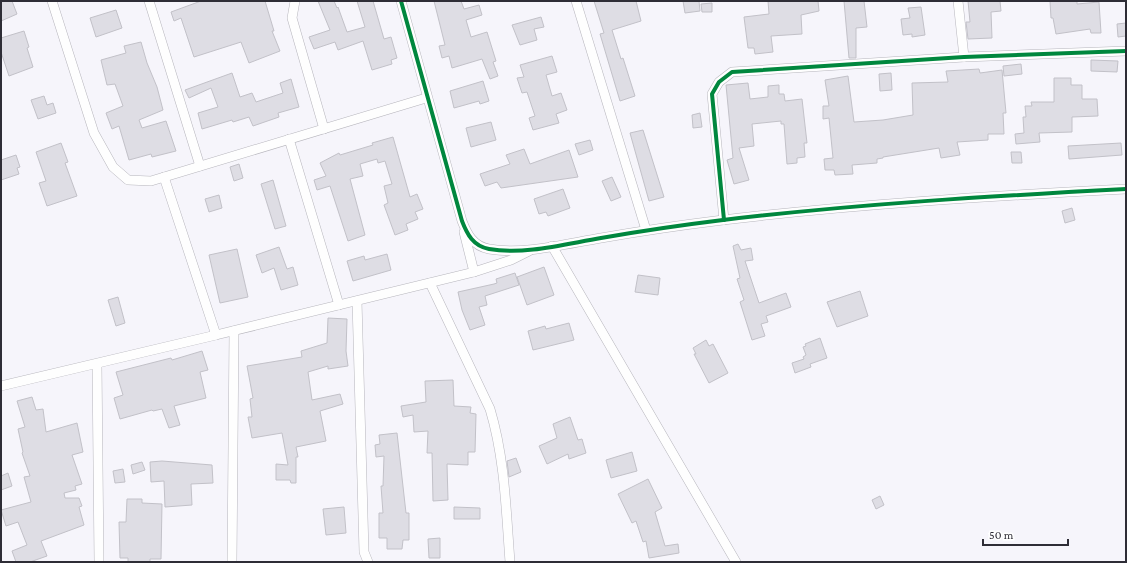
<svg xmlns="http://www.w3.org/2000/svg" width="1127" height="563" font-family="'Crimson Pro',serif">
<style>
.building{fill:#dedde4;stroke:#c2c1c8}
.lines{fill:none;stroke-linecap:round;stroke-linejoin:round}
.minor-casing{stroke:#b7b6bd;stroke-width:10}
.minor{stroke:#fefefe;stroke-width:9}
.cycleway-casing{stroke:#fff;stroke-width:6}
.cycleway{stroke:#00873e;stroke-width:4}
</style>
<rect width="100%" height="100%" fill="#f6f5fb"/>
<!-- building -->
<g class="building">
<polygon points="1,1 12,1 17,14 1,21"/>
<polygon points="201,1 265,1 274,31 272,31 280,51 249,63 241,42 194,57 181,18 174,21 171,12"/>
<polygon points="318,1 334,1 337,8 338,7 347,32 365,27 357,1 373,1 384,39 391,37 397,58 391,60 392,64 372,70 363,41 338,50 335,42 314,49 309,37 330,30"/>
<polygon points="434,1 461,1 464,9 479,5 482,15 466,20 471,37 487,32 496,61 493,62 498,76 490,79 482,59 452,68 449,56 442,58 439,46 445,45"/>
<polygon points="594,1 636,1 641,21 612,30 621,59 623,58 635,96 620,101 600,34 604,33"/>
<polygon points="683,1 699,1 700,11 685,13"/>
<polygon points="768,1 818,1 819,11 801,15 802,34 771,36 773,52 755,54 754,48 748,48 744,17 769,14"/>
<polygon points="844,1 864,1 867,27 856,28 856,58 849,58"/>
<polygon points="968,1 1000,1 1001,11 991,12 992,38 968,39 966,22 970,22"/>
<polygon points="1050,1 1077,1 1077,4 1099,2 1101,33 1091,33 1090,29 1056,34 1053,18 1051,18"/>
<polygon points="712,3 712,12 702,12 701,4"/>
<polygon points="921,7 925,35 912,37 912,34 903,35 901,19 910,18 908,8"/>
<polygon points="116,10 122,28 96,37 90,18"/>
<polygon points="541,17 544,27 534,29 537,40 520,45 512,25"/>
<polygon points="1126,23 1126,36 1118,37 1117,24"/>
<polygon points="24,31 29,47 27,48 33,67 9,76 1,52 1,38"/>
<polygon points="141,42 147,63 157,87 163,110 139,120 142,128 166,121 176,151 152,157 151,154 129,160 119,126 112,129 106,113 123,106 115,84 107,85 101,60 126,53 124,46"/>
<polygon points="552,56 557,72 546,75 552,96 561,93 567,110 556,114 559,123 533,130 529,118 535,116 527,92 522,93 517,78 524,77 520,65"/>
<polygon points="1091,60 1118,61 1117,72 1091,71"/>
<polygon points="1021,64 1022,74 1004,76 1003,66"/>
<polygon points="979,69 980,73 1002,70 1006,113 1003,113 1004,134 988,134 988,140 957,142 960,155 941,158 939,148 883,157 883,158 877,159 877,163 852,165 853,174 835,175 834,170 825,170 824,159 833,158 829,118 823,119 823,106 829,106 825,80 848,76 854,122 883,120 913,115 912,83 948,82 946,71"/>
<polygon points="232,73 240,97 252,93 256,102 283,93 280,83 291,79 299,107 278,113 279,117 253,126 249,117 233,122 232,120 202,129 198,113 218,107 211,88 189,98 185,90"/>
<polygon points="891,73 892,90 880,91 879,74"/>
<polygon points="1054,78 1071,78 1071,85 1082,85 1082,99 1097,99 1098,116 1072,117 1072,132 1039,133 1040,142 1016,144 1015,134 1024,133 1023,117 1026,117 1025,106 1032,106 1031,102 1054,102"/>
<polygon points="483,81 489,101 480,104 479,101 454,108 450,91"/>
<polygon points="748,83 750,99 768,97 768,86 779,85 779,94 784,94 785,101 802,99 807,143 804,143 805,157 797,158 797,163 787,164 784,124 781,124 781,121 752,124 754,146 739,148 749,180 734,184 727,160 733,158 726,85"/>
<polygon points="44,96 47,105 53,103 56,113 38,119 31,100"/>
<polygon points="700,113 702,127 693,128 692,115"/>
<polygon points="491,122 496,140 471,147 466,128"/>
<polygon points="643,130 664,197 649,201 630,133"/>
<polygon points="393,137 410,197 417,194 423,209 415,212 418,219 406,224 408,230 395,235 384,205 388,203 384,186 392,184 385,161 378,163 377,159 360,164 363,176 350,179 365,235 348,241 330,186 317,190 314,180 326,176 320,163 339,153 340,155 373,145 372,143"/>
<polygon points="590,140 593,150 579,155 575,144"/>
<polygon points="61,143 68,162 65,163 77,196 47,206 39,183 46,181 36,152"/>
<polygon points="1121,143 1122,155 1069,159 1068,146"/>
<polygon points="524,149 530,164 569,150 578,177 501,188 497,182 485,186 480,174 510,164 506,155"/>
<polygon points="1011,152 1021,152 1022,163 1012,163"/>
<polygon points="16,155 20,167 17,168 19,174 1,180 1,160"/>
<polygon points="239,164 243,178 234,181 230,167"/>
<polygon points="612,177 621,197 611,201 602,181"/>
<polygon points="273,180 286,226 275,229 261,184"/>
<polygon points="563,189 570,208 548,216 546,212 539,214 534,199"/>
<polygon points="219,195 222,208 209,212 205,199"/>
<polygon points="1072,208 1075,220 1065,223 1062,211"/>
<polygon points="738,244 741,250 751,248 753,260 745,261 759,303 786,293 791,307 766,316 768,322 761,324 765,336 752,340 740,302 744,300 737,279 740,278 733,246"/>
<polygon points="279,247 287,269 293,267 298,285 281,290 274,268 262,273 256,255"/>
<polygon points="237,249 248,297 220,303 209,255"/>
<polygon points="387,254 391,270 353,281 347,261 364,256 365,260"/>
<polygon points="544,267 554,295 527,305 517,277"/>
<polygon points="515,273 519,285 485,296 487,305 479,307 485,325 470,330 462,310 458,292 494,284 497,283 496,279"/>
<polygon points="638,275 660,278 658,295 635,292"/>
<polygon points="860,291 868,316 837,327 827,302"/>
<polygon points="118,297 125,323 116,326 108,300"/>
<polygon points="328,318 347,319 346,351 348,366 328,369 328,366 308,372 312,400 340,394 343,404 320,411 326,441 296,447 298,457 296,457 296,483 291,483 290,480 276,480 276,464 288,465 282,433 252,438 248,417 252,417 250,399 253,398 247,366 302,357 301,351 327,343"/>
<polygon points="569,323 574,340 533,350 528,331 545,326 546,329"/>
<polygon points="820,338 827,358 810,364 811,367 795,373 792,363 804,359 803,357 806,355 803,347 806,346 805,344"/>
<polygon points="706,340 709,346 713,344 728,373 709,383 694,354 696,354 693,348"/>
<polygon points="202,351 208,370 200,372 206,398 174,406 180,425 169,428 162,409 153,411 152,410 120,419 114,398 123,395 116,372 171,358 172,360"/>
<polygon points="453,380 454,406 471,407 470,413 476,414 475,452 468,452 468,465 447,464 448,500 433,501 432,453 427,453 428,431 414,432 413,415 403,417 401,406 426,402 425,381"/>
<polygon points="32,397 36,410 43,409 46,432 77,423 83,452 72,455 82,484 75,486 76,490 64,493 65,498 79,498 82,506 79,507 84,525 41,541 47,556 30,562 16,562 12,551 27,545 18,522 6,526 1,510 31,502 24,477 30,476 22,453 23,452 18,429 25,427 17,401"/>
<polygon points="570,417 578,440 582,439 586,453 569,459 568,454 547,464 539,446 557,438 553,424"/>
<polygon points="397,433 406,513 409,513 409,540 403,540 402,549 387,549 387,538 379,538 379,513 383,513 381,486 383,486 384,456 376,457 375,445 380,444 379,435"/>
<polygon points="632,452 637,471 611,478 606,460"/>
<polygon points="516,458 521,472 509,477 507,461"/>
<polygon points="162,461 212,465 213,483 191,484 192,505 165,507 164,481 151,482 150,462"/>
<polygon points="142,462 145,470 133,474 131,465"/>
<polygon points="123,469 125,482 115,483 113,471"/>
<polygon points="8,473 12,486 1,490 1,476"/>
<polygon points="648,479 662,508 655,512 665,546 678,544 679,553 649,558 646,541 643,542 636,521 632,523 618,494"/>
<polygon points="880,496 884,505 876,509 872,500"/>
<polygon points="127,499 142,499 142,503 162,504 161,559 150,559 150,562 128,562 128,558 120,558 119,522 126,522"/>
<polygon points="344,507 346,533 326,535 323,509"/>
<polygon points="454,507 480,508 480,519 454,519"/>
<polygon points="440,538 440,558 429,558 428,539"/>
</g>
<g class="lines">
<defs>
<g id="minor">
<polyline points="52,1 94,133 113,167 128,180 151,181 426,98"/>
<polyline points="149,1 200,166"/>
<polyline points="295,1 292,18 324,129"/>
<path d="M401,1L462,221C467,234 473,246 489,249C525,255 565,244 601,238C641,231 682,225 723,220C857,204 992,196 1126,189"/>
<polyline points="576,1 646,230"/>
<polyline points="958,1 964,57"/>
<polyline points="289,139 339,305"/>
<polyline points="724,220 712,94 719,82 732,72 964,57 1126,51"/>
<polyline points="464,232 474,272"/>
<polyline points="552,246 736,562"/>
<path d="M430,283L490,409C505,459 506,510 510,562"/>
<polyline points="357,301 364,552 368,562"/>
<polyline points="216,335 474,272 511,260 529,251"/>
<polyline points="97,364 99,562"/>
<polyline points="1,386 216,335 164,177"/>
<polyline points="232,562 234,331"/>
</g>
</defs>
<!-- minor casing -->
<use href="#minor" class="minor-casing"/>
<!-- minor -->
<use href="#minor" class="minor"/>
<defs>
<g id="cycleway">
<path d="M401,1L462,221C467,234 473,246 489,249C525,255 565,244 601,238C641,231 682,225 723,220C857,204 992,196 1126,189"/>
<polyline points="724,220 712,94 719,82 732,72 964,57 1126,51"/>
</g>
</defs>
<!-- cycleway casing -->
<use href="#cycleway" class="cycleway-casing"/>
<!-- cycleway -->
<use href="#cycleway" class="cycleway"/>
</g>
<!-- border -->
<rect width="1127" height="563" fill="none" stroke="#2e2d36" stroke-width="4"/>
<!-- scale -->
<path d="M983 539v6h85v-6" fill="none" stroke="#2e2d36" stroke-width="2"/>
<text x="989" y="539" font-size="12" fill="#2e2d36" stroke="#ffffff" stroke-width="3" paint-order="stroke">50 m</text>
</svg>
